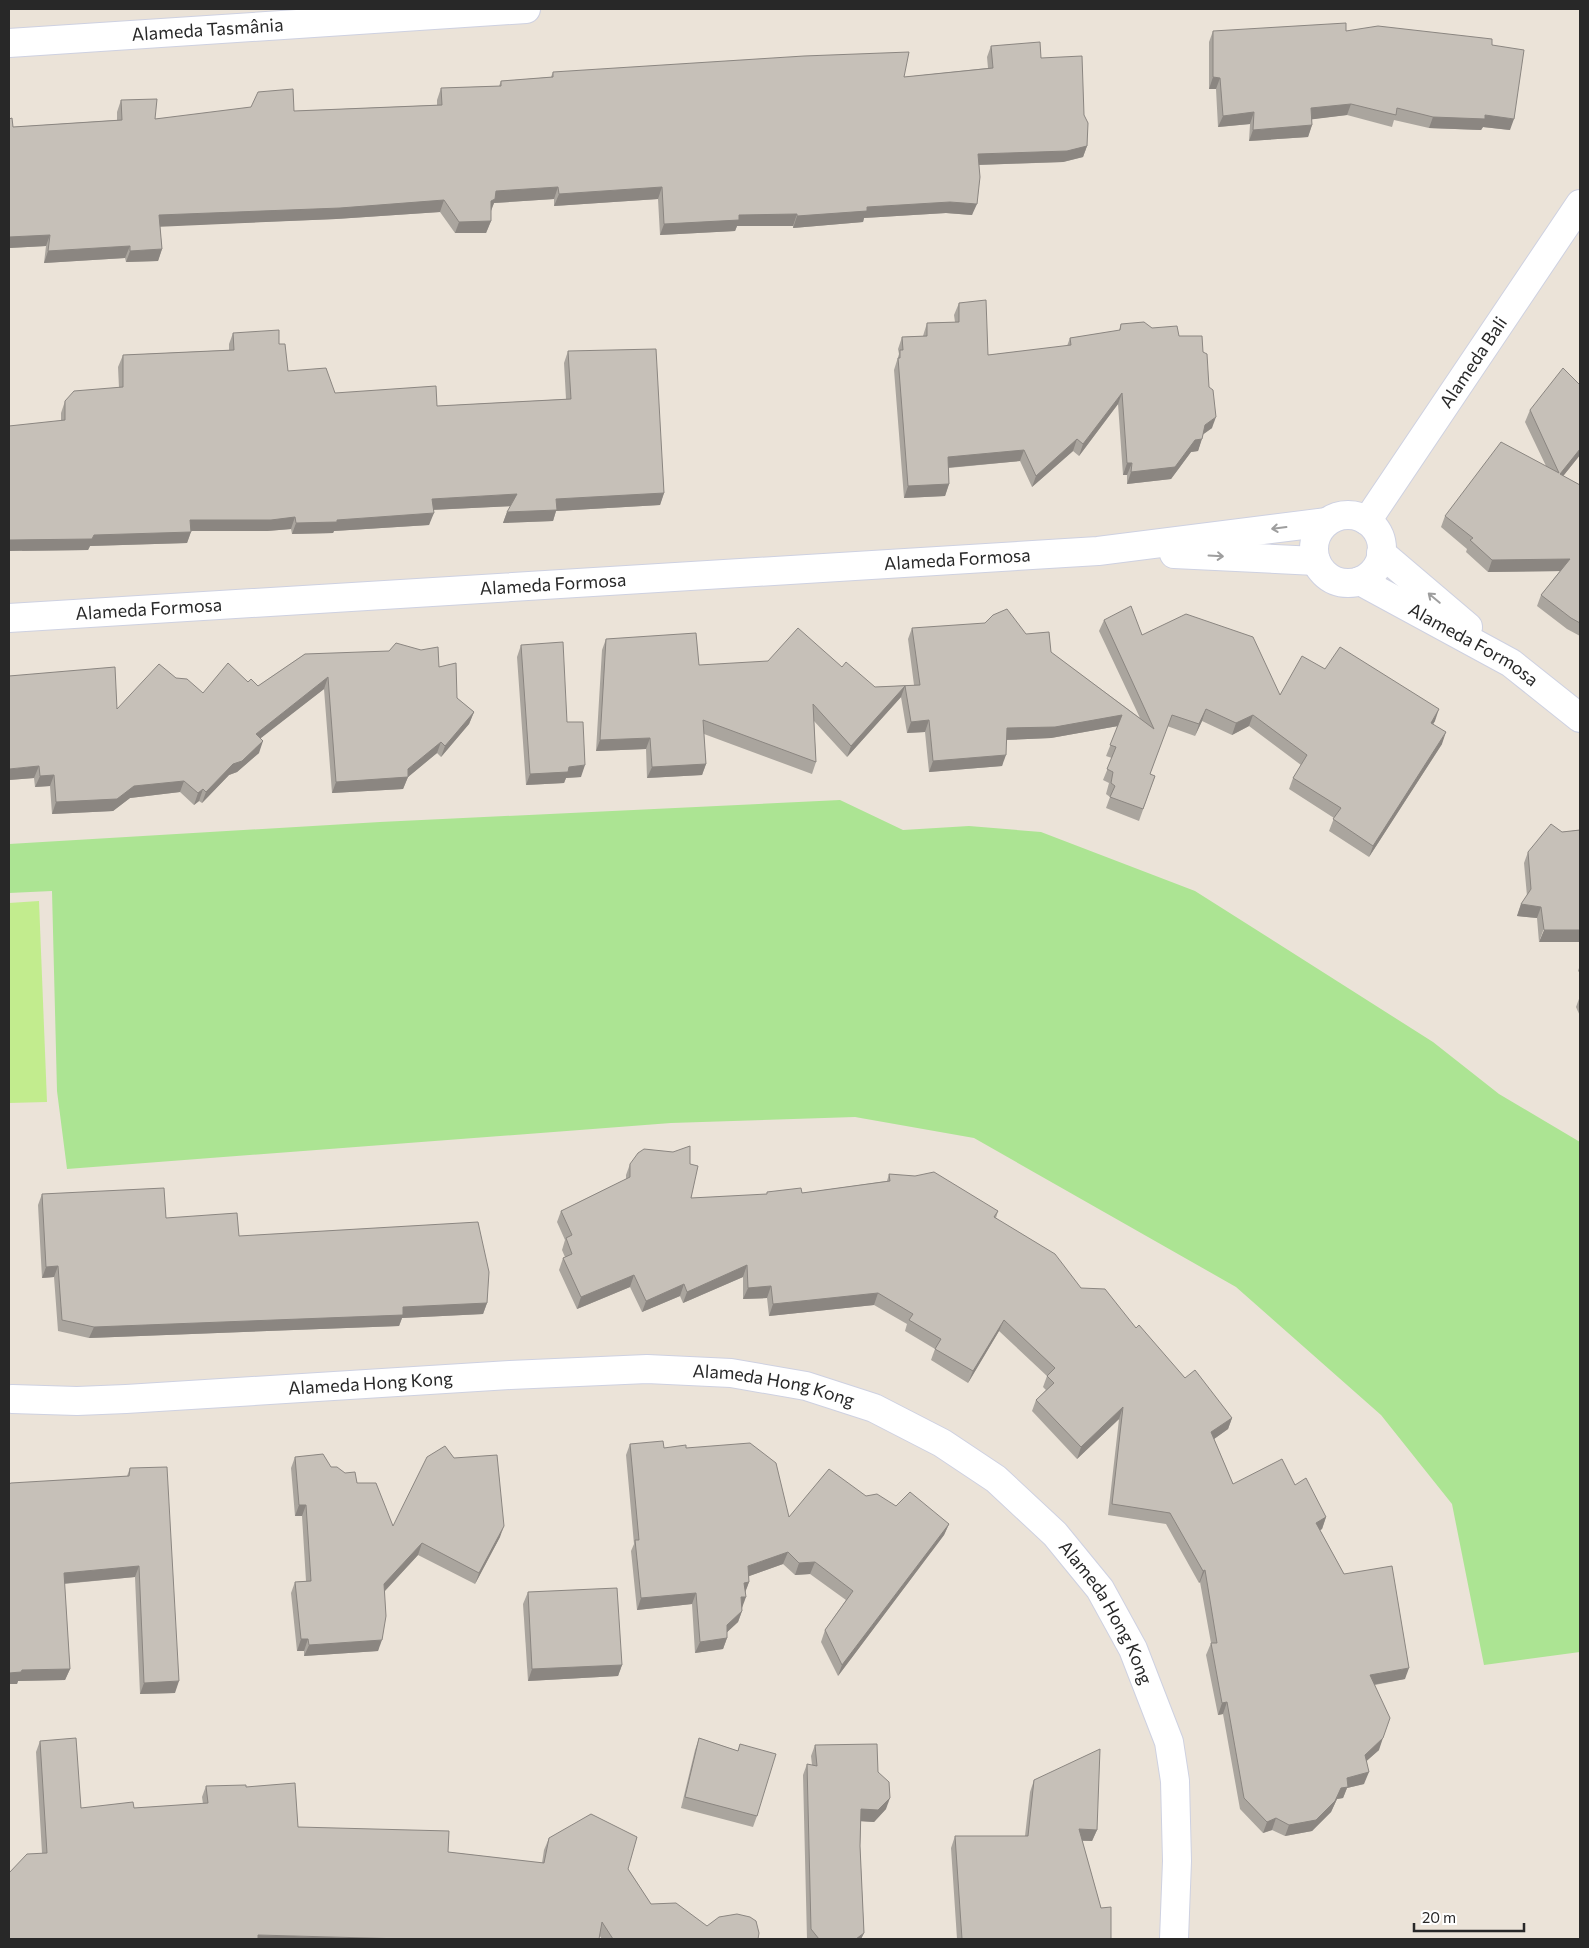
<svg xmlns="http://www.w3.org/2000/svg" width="1589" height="1948" font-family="Commissioner,sans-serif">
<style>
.green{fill:#ace493}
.pitch{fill:#c2ec8e}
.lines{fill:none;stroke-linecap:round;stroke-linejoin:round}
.street-casing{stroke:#ced1e1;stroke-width:30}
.street{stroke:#fff;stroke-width:28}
.wall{fill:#aaa59e}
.shaded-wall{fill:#8b8681}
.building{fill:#c6c0b8;stroke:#8b8681}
.oneway{stroke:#9e9e9e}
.labels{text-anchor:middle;stroke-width:5;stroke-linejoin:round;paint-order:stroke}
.street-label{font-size:18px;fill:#282828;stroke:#fff}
</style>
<rect width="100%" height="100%" fill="#ebe3d8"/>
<!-- green -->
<polygon class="green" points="840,800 903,830 969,826 1041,832 1195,891 1433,1042 1499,1094 1580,1142 1580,1652 1484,1665 1452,1504 1381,1415 1236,1287 974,1138 855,1117 671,1123 67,1169 57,1091 52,891 9,893 9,844 380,822"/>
<!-- pitch -->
<polygon class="pitch" points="39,901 47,1102 9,1103 9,903"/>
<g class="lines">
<defs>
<g id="street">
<path id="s1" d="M9,43L526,9"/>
<circle cx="1348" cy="549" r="34"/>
<path id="s2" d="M1367,521L1580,204"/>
<polyline points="1381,553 1468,627"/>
<polyline points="1174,554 1316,561"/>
<path id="s3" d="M1360,581L1511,663L1580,718"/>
<path id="s4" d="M9,618L1098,551L1327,522"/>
<path id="s5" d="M12,1399L77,1401L126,1399L510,1375L647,1369L731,1373L806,1386L874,1408L942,1443L996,1479L1055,1534L1100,1589L1133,1649L1169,1742L1175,1781L1177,1861L1174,1939"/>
</g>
</defs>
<!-- street casing -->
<use href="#street" class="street-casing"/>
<!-- street -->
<use href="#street" class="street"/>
</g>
<!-- wall -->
<g class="wall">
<polygon points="1213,31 1346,31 1492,45 1510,130 1483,127 1481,130 1429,128 1394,120 1392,127 1347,115 1312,119 1312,125 1308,137 1249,141 1250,124 1218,127 1216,89 1209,89 1209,42"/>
<polygon points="991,46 1041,58 1084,115 1087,146 1083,157 1063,162 979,165 972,215 946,213 864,218 863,222 793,228 793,226 737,226 735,231 660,235 658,199 554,206 554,199 494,203 491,210 491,221 486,233 455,233 440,212 336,219 160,226 162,249 158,261 126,262 125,258 44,263 46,246 9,248 9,119 13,127 117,120 117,112 121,100 155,119 294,111 437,105 437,100 441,88 499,86 501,81 551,77 553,72 904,77 988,68 987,57"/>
<polygon points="959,303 988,355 1067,346 1070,338 1119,331 1121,324 1152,328 1179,336 1203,352 1212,428 1203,434 1198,451 1191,452 1171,479 1127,484 1127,475 1123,475 1118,404 1079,456 1073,451 1032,487 1020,461 949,468 949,484 945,496 904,498 894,370 899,354 898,349 902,337 923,336 927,323 955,322 954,315"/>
<polygon points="233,333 279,344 288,371 335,393 437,406 566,399 564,363 568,351 664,493 660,505 556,511 553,521 503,523 507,512 511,506 433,510 429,525 334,531 333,533 292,534 291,529 267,531 191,531 187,543 90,546 88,550 22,551 61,420 61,413 65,401 119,388 118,367 123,355 229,350 229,344"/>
<polygon points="1580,385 1580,455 1563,476 1580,485 1580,636 1567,629 1537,606 1541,595 1560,571 1488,572 1466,552 1467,549 1441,527 1445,516 1546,466 1525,422 1530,410"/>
<polygon points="1104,620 1142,635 1280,695 1325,669 1435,721 1433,724 1442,744 1369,857 1329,831 1334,818 1289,789 1293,778 1301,765 1249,726 1232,735 1202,721 1195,736 1167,726 1150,774 1155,776 1139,821 1106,808 1110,797 1106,794 1109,783 1103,780 1112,758 1106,756 1118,726 1051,738 1007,740 1002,766 929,772 925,732 907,733 901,697 847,757 814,721 816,762 812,774 704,734 706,764 702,775 647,778 646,749 596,751 602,650 606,639 699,665 842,667 875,687 914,685 908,639 912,628 1026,634 1140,718 1099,631"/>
<polygon points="521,645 567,722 581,777 566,778 564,783 526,785 517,657"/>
<polygon points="305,654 439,667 457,698 474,712 469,724 441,757 437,753 408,777 403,789 332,793 324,689 260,738 259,753 237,772 229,775 202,803 199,801 194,805 180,792 130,798 113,811 52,814 50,786 35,787 34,778 9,780 117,709 176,678 203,693 248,682 258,686"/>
<polygon points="1580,830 1539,942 1537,918 1517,916 1521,904 1527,896 1524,863 1528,852 1562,832"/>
<polygon points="1580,965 1580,973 1578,971"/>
<polygon points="1580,996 1580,1016 1576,1007"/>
<polygon points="630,1164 690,1164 691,1198 802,1193 887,1181 889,1174 998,1211 996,1218 1081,1288 1136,1328 1185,1378 1232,1418 1228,1429 1214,1439 1233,1484 1295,1485 1326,1517 1322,1529 1320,1530 1344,1574 1405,1679 1375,1685 1379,1750 1366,1761 1364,1784 1347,1788 1343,1798 1337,1799 1331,1812 1312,1831 1285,1836 1272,1830 1263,1833 1240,1809 1223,1714 1218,1715 1206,1655 1211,1643 1200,1582 1199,1583 1166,1524 1108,1515 1119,1419 1077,1459 1032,1411 1036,1400 1046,1390 1043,1387 1047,1376 999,1331 968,1383 931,1360 935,1349 905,1331 907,1324 874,1305 769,1316 767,1298 743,1299 743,1277 683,1303 680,1296 642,1312 630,1287 577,1309 559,1270 563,1258 565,1257 562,1250 565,1240 557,1222 561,1211 626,1179 626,1175"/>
<polygon points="42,1194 166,1218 239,1236 487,1303 483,1314 402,1318 399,1326 89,1338 58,1331 54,1277 42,1278 38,1205"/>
<polygon points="630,1444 664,1448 686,1448 789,1517 866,1496 949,1524 944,1535 838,1676 821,1642 825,1630 846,1600 810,1574 795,1575 783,1564 749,1576 749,1582 745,1592 742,1607 742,1611 738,1622 727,1632 727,1638 723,1649 695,1653 692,1604 637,1610 631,1551 634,1544 626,1455"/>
<polygon points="295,1457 331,1467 357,1483 393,1526 500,1537 475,1584 418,1555 385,1591 378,1651 304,1656 304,1651 297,1651 291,1593 295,1582 306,1581 302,1516 295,1516 291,1468"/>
<polygon points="130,1468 175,1693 140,1694 135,1577 64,1584 70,1669 65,1680 18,1681 17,1684 9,1484 127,1476"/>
<polygon points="528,1592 622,1665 618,1676 528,1681 523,1604"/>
<polygon points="699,1738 738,1751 740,1744 757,1816 753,1827 681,1808 695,1750"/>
<polygon points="40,1741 81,1808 134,1808 203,1804 202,1797 206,1786 246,1787 298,1827 448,1852 542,1863 544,1850 549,1838 628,1869 651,1904 707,1926 758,1939 602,1939 599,1935 42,1853 36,1752"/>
<polygon points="815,1745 878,1772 886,1809 874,1822 861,1821 860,1846 864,1933 861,1939 807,1939 803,1775 807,1764 812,1765 811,1756"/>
<polygon points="1034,1780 1097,1830 1092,1841 1082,1841 1101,1908 1111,1939 957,1939 951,1848 955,1836 1025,1836 1030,1792"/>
</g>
<!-- shaded-wall -->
<g class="shaded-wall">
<polygon points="1213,77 1220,78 1216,89 1209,89"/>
<polygon points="1351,104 1347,115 1307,120 1311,108"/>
<polygon points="1254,112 1250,124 1218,127 1223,116"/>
<polygon points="1485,115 1514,119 1510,130 1483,127 1481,130 1429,128 1433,117"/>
<polygon points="1312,125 1308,137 1249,141 1253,130"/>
<polygon points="1087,146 1083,157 1063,162 974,165 978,154"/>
<polygon points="558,187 554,199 494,203 491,211 491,201 496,191"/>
<polygon points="662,187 658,199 554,206 559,194"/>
<polygon points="444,200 440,212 336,219 155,227 159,215"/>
<polygon points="950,202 977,204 972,215 946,213 864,218 863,222 793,228 797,216 867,207"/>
<polygon points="797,214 793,226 737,226 735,231 660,235 664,224 739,215"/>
<polygon points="491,221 486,233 455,233 459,222"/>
<polygon points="50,235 46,246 9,248 9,237"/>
<polygon points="130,246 125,258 44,263 48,251"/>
<polygon points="162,249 158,261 126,262 130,251"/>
<polygon points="1122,393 1118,404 1079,456 1083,444"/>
<polygon points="1216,417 1212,428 1201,436 1205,425"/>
<polygon points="1077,439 1073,451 1032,487 1036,476"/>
<polygon points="1202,439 1198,451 1191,452 1171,479 1127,484 1131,472 1195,440"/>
<polygon points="1580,449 1580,455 1556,485 1560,474"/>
<polygon points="1024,450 1020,461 944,468 948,457"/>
<polygon points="1127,463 1132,463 1127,475 1123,475"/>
<polygon points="949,484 945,496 904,498 908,486"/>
<polygon points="664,493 660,505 556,511 553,521 503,523 507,512 556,499"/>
<polygon points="517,494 513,506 428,510 432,499"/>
<polygon points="434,513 429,525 334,531 333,533 292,534 296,523"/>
<polygon points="295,517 291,529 267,531 186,531 190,520"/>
<polygon points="191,532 187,543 90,546 88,550 9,551 9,540 94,535"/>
<polygon points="1570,559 1566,571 1488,572 1492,560"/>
<polygon points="328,677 324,689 252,745 256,734"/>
<polygon points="905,686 901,697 847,757 851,746"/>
<polygon points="1206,709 1202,721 1195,736 1199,724"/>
<polygon points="1439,709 1435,721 1427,734 1431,723"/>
<polygon points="474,712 469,724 441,757 445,746"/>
<polygon points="1122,715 1118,726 1051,738 1003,740 1007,728"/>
<polygon points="1253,715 1249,726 1232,735 1236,723"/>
<polygon points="929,720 925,732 907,733 911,722"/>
<polygon points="1446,732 1442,744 1369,857 1373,846"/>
<polygon points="650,738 646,749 596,751 600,740"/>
<polygon points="263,741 259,753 237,772 229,775 202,803 206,792 233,764"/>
<polygon points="441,742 437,753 408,777 403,789 332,793 336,782 408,769"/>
<polygon points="1006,755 1002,766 929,772 933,761"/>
<polygon points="706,764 702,775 647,778 652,767"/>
<polygon points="585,765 581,777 566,778 564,783 526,785 530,774 569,767"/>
<polygon points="39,766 34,778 9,780 9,769"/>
<polygon points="54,775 50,786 35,787 40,776"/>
<polygon points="184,781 180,792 130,798 113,811 52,814 56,802 134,786"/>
<polygon points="203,789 199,801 194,805 198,793"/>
<polygon points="1521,904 1541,907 1537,918 1517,916"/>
<polygon points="1544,930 1580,930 1580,942 1539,942"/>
<polygon points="747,1265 743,1277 683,1303 687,1292"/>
<polygon points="58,1266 54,1277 42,1278 46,1267"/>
<polygon points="634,1275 630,1287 577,1309 581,1297"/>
<polygon points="684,1284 680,1296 642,1312 646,1301"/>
<polygon points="771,1286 767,1298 743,1299 748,1288"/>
<polygon points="878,1293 874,1305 769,1316 773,1304"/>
<polygon points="487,1303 483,1314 402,1318 399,1326 89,1338 94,1327 403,1307"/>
<polygon points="1004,1320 999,1331 968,1383 973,1371"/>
<polygon points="1123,1407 1119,1419 1077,1459 1081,1447"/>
<polygon points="1232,1418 1228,1429 1207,1444 1211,1432"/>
<polygon points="299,1505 306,1505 302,1516 295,1516"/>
<polygon points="1326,1517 1322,1529 1312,1535 1316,1523"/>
<polygon points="949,1524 944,1535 838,1676 842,1665"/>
<polygon points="504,1526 500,1537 475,1584 479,1573"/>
<polygon points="422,1543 418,1555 380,1596 384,1584"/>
<polygon points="788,1552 783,1564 744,1578 748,1566"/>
<polygon points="815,1562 810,1574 795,1575 799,1563"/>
<polygon points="139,1566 135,1577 59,1584 64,1573"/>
<polygon points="1205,1570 1200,1582 1199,1583 1203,1571"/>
<polygon points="749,1582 745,1593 744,1583"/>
<polygon points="696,1593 692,1604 637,1610 641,1598"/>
<polygon points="741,1597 746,1597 742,1608"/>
<polygon points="742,1611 738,1622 723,1636 727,1625"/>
<polygon points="727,1638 723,1649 695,1653 700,1642"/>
<polygon points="301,1639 308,1639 304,1651 297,1651"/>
<polygon points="382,1640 378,1651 304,1656 309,1645"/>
<polygon points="622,1665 618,1676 528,1681 532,1669"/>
<polygon points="1409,1668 1405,1679 1366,1686 1370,1675"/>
<polygon points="70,1669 65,1680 18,1681 17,1684 9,1684 9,1673 22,1670"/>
<polygon points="179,1681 175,1693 140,1694 144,1683"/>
<polygon points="1227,1702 1223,1714 1218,1715 1222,1703"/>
<polygon points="1383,1738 1379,1750 1361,1766 1365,1755"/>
<polygon points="1369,1772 1364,1784 1347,1788 1343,1798 1337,1799 1331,1812 1312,1831 1285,1836 1289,1825 1347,1778"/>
<polygon points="890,1798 886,1809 874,1822 857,1821 861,1809"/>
<polygon points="1276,1818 1272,1830 1263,1833 1267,1822"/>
<polygon points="1079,1829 1097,1830 1092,1841 1074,1840"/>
<polygon points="864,1933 861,1939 856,1939"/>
<polygon points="258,1935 404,1939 256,1939"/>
</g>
<!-- building -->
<g class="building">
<polygon points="1346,23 1346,31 1378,26 1492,39 1492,45 1524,50 1514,119 1485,115 1485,119 1433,117 1397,108 1396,115 1351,104 1311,108 1312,125 1253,130 1254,112 1223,116 1220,78 1213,77 1213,31"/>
<polygon points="1040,42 1041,58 1082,56 1084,115 1088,123 1087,146 1067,151 978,154 980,177 977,204 950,202 867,207 867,211 797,216 797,214 739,215 739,220 664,224 662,187 559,194 558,187 496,191 495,199 491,201 491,221 459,222 444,200 340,208 159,215 162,249 130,251 130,246 48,251 50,235 9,237 9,119 12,118 13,127 122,120 121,100 157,99 155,119 251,107 258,92 293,89 294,111 442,105 441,88 501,86 501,81 553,77 553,72 804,56 909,52 904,77 993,68 991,46"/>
<polygon points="986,300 988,355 1071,345 1070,338 1120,330 1121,324 1144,322 1152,328 1177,326 1179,336 1202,336 1203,352 1207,354 1209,387 1213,390 1216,417 1205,425 1202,439 1195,440 1175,467 1131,472 1132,463 1127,463 1122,393 1083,444 1077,439 1036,476 1024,450 948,457 949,484 908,486 898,358 900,358 900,350 903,350 902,337 927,336 927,323 959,322 959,303"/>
<polygon points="279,330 279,344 285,344 288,371 326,368 335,393 436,386 437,406 571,399 568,351 656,349 664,493 556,499 557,510 507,512 517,494 432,499 434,513 337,520 337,522 296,523 295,517 271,520 190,520 191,532 94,535 92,539 9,540 9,426 65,420 65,401 74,391 123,387 123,355 234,350 233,333"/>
<polygon points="1563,368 1580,385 1580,449 1560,474 1580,485 1580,623 1571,618 1541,595 1570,559 1492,560 1470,540 1473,538 1445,516 1501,442 1559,473 1530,410"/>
<polygon points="1131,606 1142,635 1186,614 1253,637 1280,695 1302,656 1325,669 1340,647 1439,709 1431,723 1446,732 1373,846 1333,819 1341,808 1293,778 1307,755 1253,715 1236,723 1206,709 1199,724 1172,715 1150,774 1155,776 1143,809 1110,797 1115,786 1111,783 1113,772 1107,769 1116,747 1110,745 1122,715 1055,727 1007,728 1006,755 933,761 929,720 911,722 905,686 851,746 813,704 816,762 703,720 706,764 652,767 650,738 600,740 606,639 696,633 699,665 768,661 798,628 842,667 846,662 875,687 920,685 912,628 985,623 993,615 1007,609 1026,634 1049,632 1051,652 1154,729 1104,620"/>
<polygon points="563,642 567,722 583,722 585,765 569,767 568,772 530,774 521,645"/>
<polygon points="396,643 421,650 438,647 439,667 456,663 457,698 474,712 445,746 441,742 408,769 408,777 336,782 328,677 256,734 263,741 242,761 233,764 206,792 203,789 198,793 184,781 134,786 117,799 56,802 54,775 40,776 39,766 9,769 9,676 115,667 117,709 159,664 176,678 187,679 203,693 228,663 248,682 251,679 258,686 305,654 389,651"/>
<polygon points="1551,824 1562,832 1580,830 1580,930 1544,930 1541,907 1521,904 1531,889 1528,852"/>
<polygon points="690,1146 690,1164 698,1166 691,1198 767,1194 767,1192 801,1188 802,1193 890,1181 889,1174 915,1176 934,1172 998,1211 994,1217 1055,1254 1081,1288 1105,1289 1136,1328 1139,1325 1185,1378 1195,1370 1232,1418 1211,1432 1233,1484 1282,1459 1295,1485 1306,1478 1326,1517 1316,1523 1344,1574 1392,1566 1409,1668 1370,1675 1390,1718 1383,1738 1365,1755 1369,1772 1347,1778 1348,1787 1341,1788 1335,1801 1316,1820 1289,1825 1276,1818 1267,1822 1244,1798 1227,1702 1222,1703 1211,1643 1217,1643 1205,1570 1203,1571 1170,1513 1112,1504 1123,1407 1081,1447 1036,1400 1054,1383 1047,1376 1055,1368 1004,1320 973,1371 935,1349 941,1339 909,1320 913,1314 878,1293 773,1304 771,1286 748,1288 747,1265 687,1292 684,1284 646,1301 634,1275 581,1297 563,1258 572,1254 566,1238 572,1235 561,1211 630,1177 630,1164 638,1153 644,1149 673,1152"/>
<polygon points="164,1188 166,1218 237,1213 239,1236 478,1222 489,1272 487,1303 403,1307 403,1315 94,1327 62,1320 58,1266 46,1267 42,1194"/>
<polygon points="663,1441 664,1448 686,1445 686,1448 750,1443 776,1463 789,1517 829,1469 866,1496 877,1494 896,1506 910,1492 949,1524 842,1665 825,1630 853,1591 815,1562 799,1563 788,1552 748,1566 749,1582 744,1583 746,1597 741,1597 742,1611 727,1625 727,1638 700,1642 696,1593 641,1598 635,1540 639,1540 630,1444"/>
<polygon points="445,1446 454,1458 497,1455 504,1526 479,1573 422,1543 384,1584 386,1616 382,1640 309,1645 308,1639 301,1639 295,1582 311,1581 306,1505 299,1505 295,1457 323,1454 331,1467 337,1467 345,1473 355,1472 357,1483 376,1483 393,1526 427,1457"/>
<polygon points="167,1467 179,1681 144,1683 139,1566 64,1573 70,1669 22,1670 21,1672 9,1673 9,1484 11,1483 129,1476 130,1468"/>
<polygon points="617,1588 622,1665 532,1669 528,1592"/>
<polygon points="76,1738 81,1808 133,1802 134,1808 208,1803 206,1786 246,1785 246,1787 295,1783 298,1827 449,1831 448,1852 544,1863 549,1838 591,1814 637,1837 628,1869 651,1904 676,1903 707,1926 719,1917 737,1914 750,1917 756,1921 759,1933 758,1939 613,1939 602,1922 599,1939 404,1939 258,1935 258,1939 9,1939 9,1873 27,1854 47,1853 40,1741"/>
<polygon points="699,1738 738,1751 740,1744 776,1754 757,1816 685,1797"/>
<polygon points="877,1744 878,1772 889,1782 890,1798 878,1810 861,1809 860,1846 864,1933 856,1939 819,1939 811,1929 807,1764 817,1766 815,1745"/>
<polygon points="1100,1749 1097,1830 1079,1829 1101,1908 1111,1907 1111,1939 962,1939 955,1836 1028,1836 1034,1780"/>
</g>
<!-- one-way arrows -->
<defs><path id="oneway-shaft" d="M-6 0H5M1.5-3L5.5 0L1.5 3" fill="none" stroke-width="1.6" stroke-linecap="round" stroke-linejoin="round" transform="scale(1.25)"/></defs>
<g class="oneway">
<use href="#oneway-shaft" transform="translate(1279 528) rotate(173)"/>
<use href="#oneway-shaft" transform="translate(1216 556) rotate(3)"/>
<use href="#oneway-shaft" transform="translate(1434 598) rotate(-140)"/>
</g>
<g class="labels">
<!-- street labels -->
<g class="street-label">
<text dy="6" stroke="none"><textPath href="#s1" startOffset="199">Alameda Tasmânia</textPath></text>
<text dy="6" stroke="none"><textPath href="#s2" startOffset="191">Alameda Bali</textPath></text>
<text dy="6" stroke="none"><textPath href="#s4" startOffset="950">Alameda Formosa</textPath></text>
<text dy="6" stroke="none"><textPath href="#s4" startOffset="545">Alameda Formosa</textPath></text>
<text dy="6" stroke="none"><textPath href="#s4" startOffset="140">Alameda Formosa</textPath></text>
<text dy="6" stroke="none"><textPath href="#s3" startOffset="130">Alameda Formosa</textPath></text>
<text dy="6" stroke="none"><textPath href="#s5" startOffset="359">Alameda Hong Kong</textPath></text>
<text dy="6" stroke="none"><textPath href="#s5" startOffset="764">Alameda Hong Kong</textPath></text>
<text dy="6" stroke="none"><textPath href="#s5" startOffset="1184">Alameda Hong Kong</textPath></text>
</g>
</g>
<!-- border -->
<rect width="1589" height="1948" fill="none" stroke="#282828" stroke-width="20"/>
<!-- scale -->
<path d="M1414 1923v8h110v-8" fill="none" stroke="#282828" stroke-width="2.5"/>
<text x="1422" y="1923" font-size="15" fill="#282828" stroke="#ffffff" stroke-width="4" paint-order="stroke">20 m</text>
</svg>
